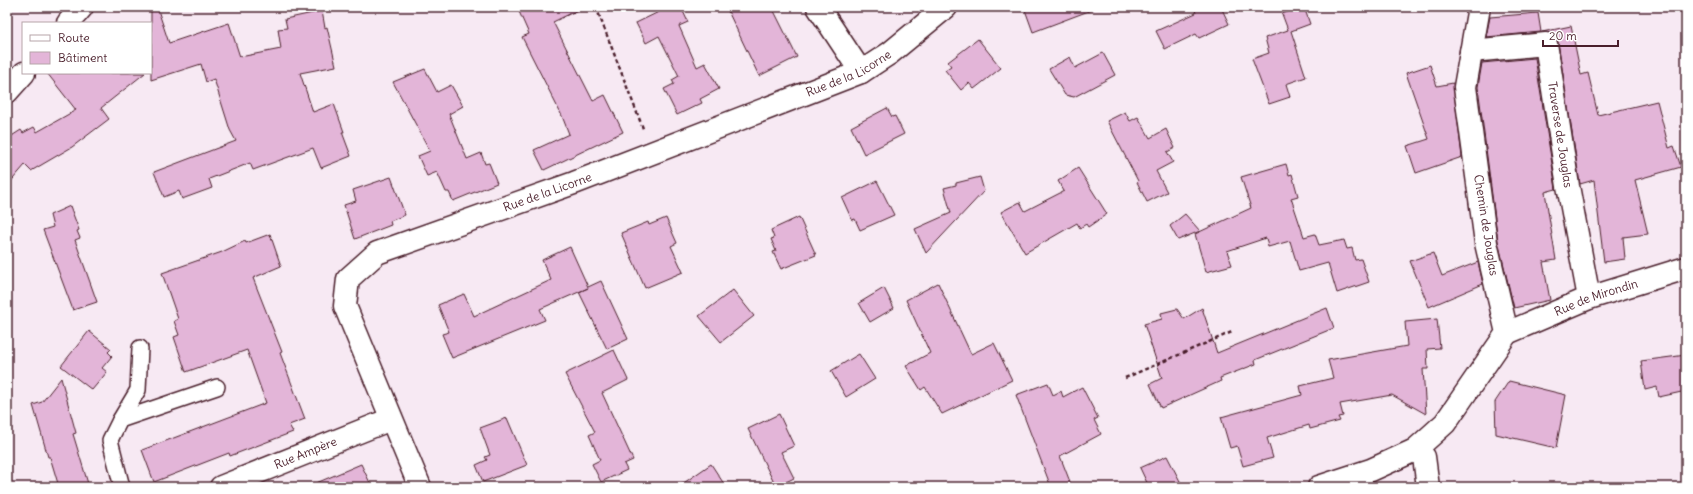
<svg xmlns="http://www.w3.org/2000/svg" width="1693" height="494" font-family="Delius,sans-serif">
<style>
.building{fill:#e3b5d8;stroke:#4a1f2b}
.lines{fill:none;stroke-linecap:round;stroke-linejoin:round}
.lane-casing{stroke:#4a1f2b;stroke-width:18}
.street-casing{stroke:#4a1f2b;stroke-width:25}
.secondary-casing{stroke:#4a1f2b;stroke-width:25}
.path{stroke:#4a1f2b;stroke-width:2.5;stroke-dasharray:4 3;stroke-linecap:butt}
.lane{stroke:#fff;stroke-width:15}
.street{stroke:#fff;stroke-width:22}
.secondary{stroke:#fff;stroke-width:22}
.labels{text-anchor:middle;stroke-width:3;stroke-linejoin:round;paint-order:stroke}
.street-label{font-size:12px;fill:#4a1f2b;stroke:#fff}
</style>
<rect width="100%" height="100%" fill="#f7e9f3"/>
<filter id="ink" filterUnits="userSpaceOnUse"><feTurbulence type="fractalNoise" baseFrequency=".025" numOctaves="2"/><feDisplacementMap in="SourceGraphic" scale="8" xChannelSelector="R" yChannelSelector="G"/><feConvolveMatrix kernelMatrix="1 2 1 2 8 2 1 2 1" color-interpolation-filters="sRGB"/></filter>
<g filter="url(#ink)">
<!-- building -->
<g class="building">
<polygon points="151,7 157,7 169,43 229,23 240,57 281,49 278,29 287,28 285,19 322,11 325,28 327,27 336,66 300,73 313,112 334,104 344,132 342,132 351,156 321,168 313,148 253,170 250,163 209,179 212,188 182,199 179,191 164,197 154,172 236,141 230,130 214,79 206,82 201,64 151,80"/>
<polygon points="517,7 584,7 553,22 593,101 605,95 623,132 544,170 534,150 569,134 562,116 522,37 529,34"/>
<polygon points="669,7 681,7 688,22 679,26 697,67 705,63 719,89 700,99 702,103 677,115 664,89 674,84 672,80 679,76 659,36 646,43 636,23"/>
<polygon points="726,7 772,7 797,57 759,76"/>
<polygon points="1024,7 1094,7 1094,9 1033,32"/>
<polygon points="1194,7 1221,7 1229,24 1199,38 1196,34 1165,49 1156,31 1196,13"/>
<polygon points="1301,7 1304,7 1310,24 1291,31 1306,77 1286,84 1290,97 1269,104 1252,59 1269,53 1265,38 1288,30 1282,14"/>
<polygon points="1538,13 1541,32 1486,37 1490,17"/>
<polygon points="1571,26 1581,75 1588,73 1598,115 1657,101 1669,148 1674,146 1681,167 1635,180 1648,234 1623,237 1625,259 1604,262 1594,180 1580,184 1558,42 1556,37 1551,33 1542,32"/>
<polygon points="978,39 1001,68 974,89 969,83 961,90 945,70 951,66 948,62"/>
<polygon points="1103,53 1115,75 1074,97 1065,95 1049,69 1070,57 1075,68"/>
<polygon points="1535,58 1556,189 1545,192 1556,260 1543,262 1550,300 1514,308 1498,241 1478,87 1482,63"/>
<polygon points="1430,65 1437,86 1453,83 1462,157 1416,173 1407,146 1429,139 1406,73"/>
<polygon points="425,69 437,92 451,85 463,106 449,114 467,159 481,153 485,164 489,163 497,183 453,201 449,192 446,192 437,172 427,176 418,156 430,151 393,82"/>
<polygon points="47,73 145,73 101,108 109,119 72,147 31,171 25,165 7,186 7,139 21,130 23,133 34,127 37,132 76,110"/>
<polygon points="887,108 892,117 895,116 904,134 864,154 851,127"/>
<polygon points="1125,112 1130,121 1138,117 1150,138 1166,129 1175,148 1167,152 1173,162 1156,171 1167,192 1147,202 1137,182 1138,181 1107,121"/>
<polygon points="1286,164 1289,175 1292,174 1298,196 1291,198 1304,237 1315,234 1319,245 1344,240 1347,249 1352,248 1355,260 1361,259 1369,282 1337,293 1328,263 1299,271 1290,241 1268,247 1266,238 1227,251 1232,265 1206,272 1195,234 1251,208 1241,177"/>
<polygon points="1078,168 1107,214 1088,227 1086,224 1080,228 1077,223 1025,253 1001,212 1020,202 1025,211 1064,191 1058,181"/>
<polygon points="391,177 405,215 390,221 391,225 355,239 344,205 356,201 353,190"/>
<polygon points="980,177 984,191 926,253 915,229 951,213 944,188 956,185 956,183"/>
<polygon points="877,181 894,215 860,230 855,219 852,220 842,198"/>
<polygon points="70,206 79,230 77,231 80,238 75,240 97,302 73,310 43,230 53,227 50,215"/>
<polygon points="1185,214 1200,231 1178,240 1170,226"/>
<polygon points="799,217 816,255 781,269 773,252 776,251 771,239 774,238 771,230"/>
<polygon points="666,218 677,243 671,246 683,272 645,288 621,233 648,222 649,225"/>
<polygon points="270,234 281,266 253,278 282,352 280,353 305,419 289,425 293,432 230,456 229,453 154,482 142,450 266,403 247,350 186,372 174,337 179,335 174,321 178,319 162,273 222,252 245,241 246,243"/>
<polygon points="570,247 588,287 601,281 628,339 607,349 579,292 588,288 540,309 545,320 452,358 442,334 449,332 438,305 464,294 474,316 551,280 542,260"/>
<polygon points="1433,253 1442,276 1478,262 1483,284 1429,307 1410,261"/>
<polygon points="938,283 971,354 994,343 1012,380 942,414 925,387 921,390 906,366 930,353 906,300"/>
<polygon points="884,288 894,308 870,322 859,303"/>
<polygon points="733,290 754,316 721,342 699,316"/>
<polygon points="1202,308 1217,353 1327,308 1334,328 1255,360 1256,364 1220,378 1221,381 1161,408 1150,384 1162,378 1144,324 1162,319 1161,313 1177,309 1184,319"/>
<polygon points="1437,319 1440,348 1427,349 1428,369 1423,369 1426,414 1392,395 1340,404 1343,416 1338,417 1340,421 1310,429 1309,425 1267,438 1273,458 1243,466 1237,446 1230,448 1221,417 1302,395 1300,386 1333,378 1328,360 1407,346 1405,322"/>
<polygon points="89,331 111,349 108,352 112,356 102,368 107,372 92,390 61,366"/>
<polygon points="614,350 628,380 602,393 633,460 624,464 627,470 601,482 592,464 600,460 589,435 595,432 565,374"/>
<polygon points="859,354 875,379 846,397 831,371"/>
<polygon points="1686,355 1686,391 1659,397 1657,387 1645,390 1641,361"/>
<polygon points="61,378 76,433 73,434 89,487 59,487 50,457 48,457 33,405 42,402"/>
<polygon points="1509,381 1566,395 1556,448 1496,434 1495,402"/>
<polygon points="1048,383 1053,395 1061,391 1063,397 1082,387 1098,418 1094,420 1101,434 1060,456 1072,487 1051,487 1016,395"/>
<polygon points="779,414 794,446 781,452 794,478 776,487 748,429"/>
<polygon points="507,418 527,465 483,482 476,465 487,460 485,457 490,455 480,428"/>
<polygon points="1167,456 1183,487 1149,487 1140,468"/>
<polygon points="361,464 372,487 307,487"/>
<polygon points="711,464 726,487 678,487"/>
</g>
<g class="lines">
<defs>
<g id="lane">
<polyline points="120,420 138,390 140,348"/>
<polyline points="122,487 110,440 120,420 217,387"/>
</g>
<g id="street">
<polyline points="818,7 861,72"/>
<polyline points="68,23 82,7"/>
<path id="s1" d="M1471,51L1546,44L1568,186L1589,298"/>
<polyline points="7,92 24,73"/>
<path id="s2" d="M1507,333L1589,298L1686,268"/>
<polyline points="1415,450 1424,457 1428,487"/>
<path id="s3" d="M221,487L391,419"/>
<path id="s4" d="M420,487L345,306L348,279L377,253L574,183L861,72L890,53L946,7"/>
</g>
<polyline id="secondary" points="1319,487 1371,470 1415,450 1445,423 1507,333 1486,243 1465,87 1479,7"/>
</defs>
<!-- lane casing -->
<use href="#lane" class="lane-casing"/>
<!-- street casing -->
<use href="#street" class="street-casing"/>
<!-- secondary casing -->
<use href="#secondary" class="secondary-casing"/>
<!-- path -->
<g class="path">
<polyline points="596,7 644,131"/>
<polyline points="1125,378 1232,332"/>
</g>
<!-- lane -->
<use href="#lane" class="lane"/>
<!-- street -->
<use href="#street" class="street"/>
<!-- secondary -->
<use href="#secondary" class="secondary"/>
</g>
</g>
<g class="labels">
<!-- street labels -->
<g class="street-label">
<text dy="4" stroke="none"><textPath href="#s4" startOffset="767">Rue de la Licorne</textPath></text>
<text dy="4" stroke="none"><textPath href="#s1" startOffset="167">Traverse de Jouglas</textPath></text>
<text dy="4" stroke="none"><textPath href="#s4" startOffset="443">Rue de la Licorne</textPath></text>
<text transform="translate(1486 225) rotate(81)" y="4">Chemin de Jouglas</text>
<text dy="4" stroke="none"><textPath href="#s2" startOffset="96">Rue de Mirondin</textPath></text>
<text dy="4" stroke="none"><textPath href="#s3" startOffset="91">Rue Ampère</textPath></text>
</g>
</g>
<!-- margin -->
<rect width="1693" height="494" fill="none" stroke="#fff" stroke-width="24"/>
<rect x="12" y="12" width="1669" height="470" fill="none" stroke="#4a1f2b" stroke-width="1.5" filter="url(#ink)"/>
<!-- legend -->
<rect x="22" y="22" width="130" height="52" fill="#ffffff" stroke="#b7a5aa"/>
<rect x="30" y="35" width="20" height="6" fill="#ffffff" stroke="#b7a5aa"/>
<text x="58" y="42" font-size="12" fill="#4a1f2b">Route</text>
<rect x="30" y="52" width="20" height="12" fill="#e3b5d8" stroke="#b7a5aa"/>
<text x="58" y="62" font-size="12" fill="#4a1f2b">Bâtiment</text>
<!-- scale -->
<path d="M1543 40v6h75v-6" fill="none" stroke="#4a1f2b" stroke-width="2"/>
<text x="1549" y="40" font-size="12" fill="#4a1f2b" stroke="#ffffff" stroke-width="3" paint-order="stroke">20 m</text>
</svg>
